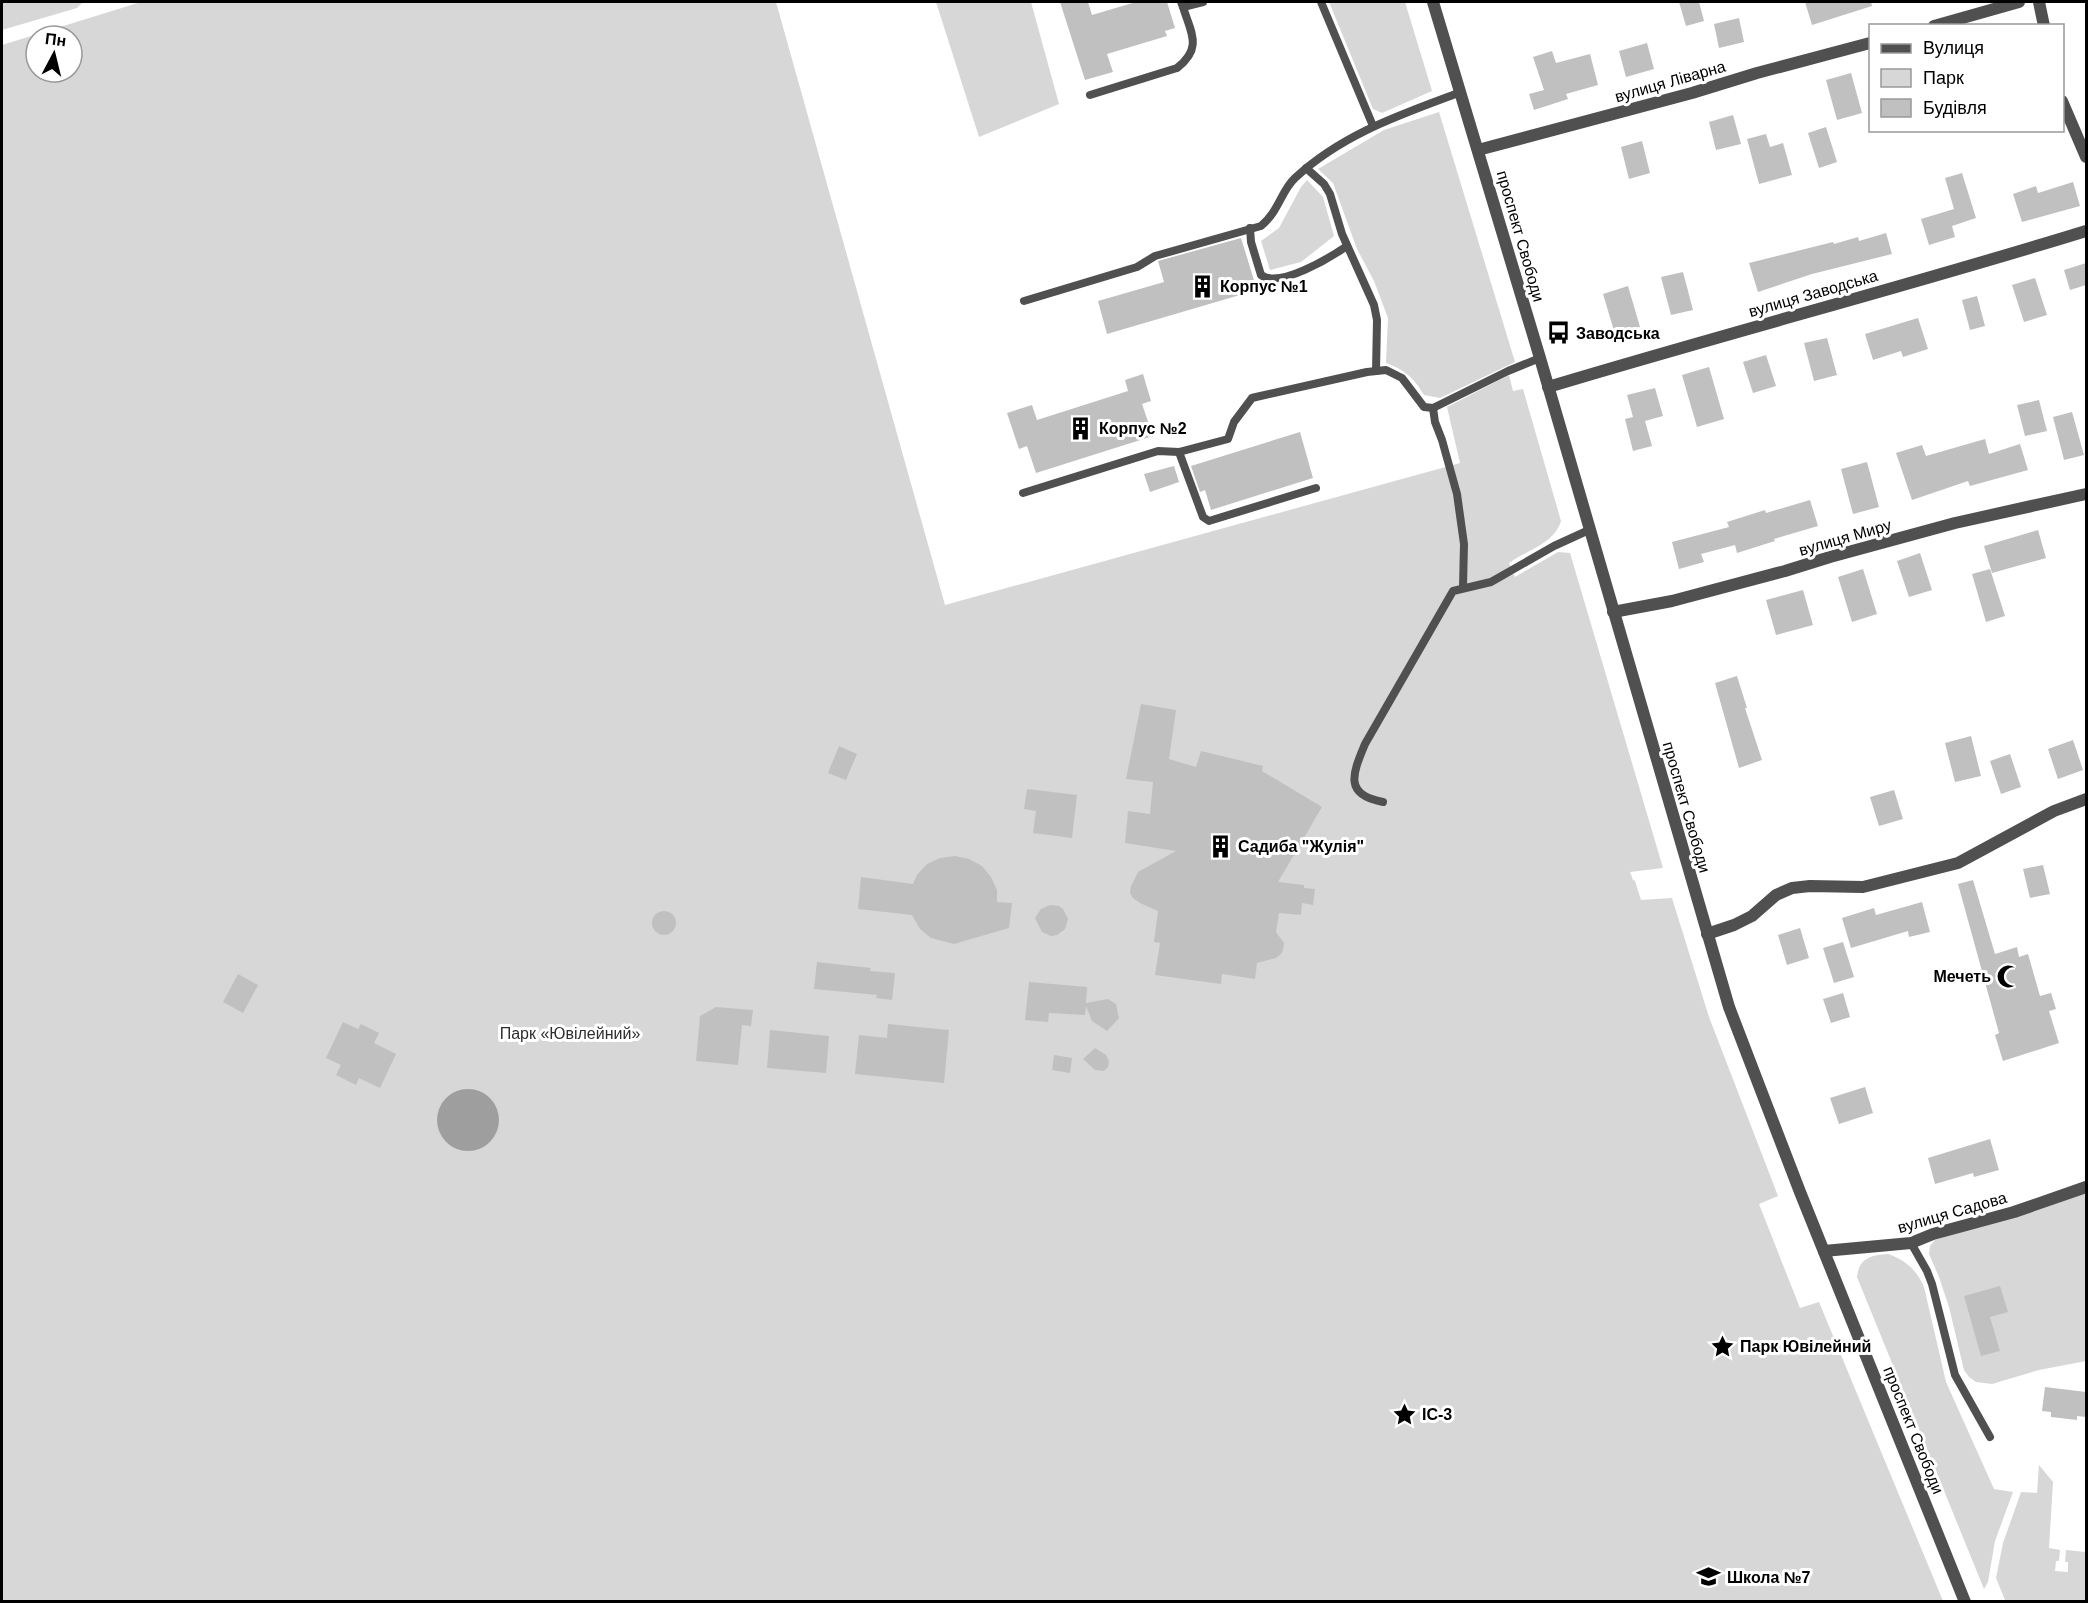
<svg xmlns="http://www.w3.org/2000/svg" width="2088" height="1603" font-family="Arial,sans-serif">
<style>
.green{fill:#d7d7d7;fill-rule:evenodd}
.water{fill:#9e9e9e}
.building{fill:#c0c0c0}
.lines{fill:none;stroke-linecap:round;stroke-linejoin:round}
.lane{stroke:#505050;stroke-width:8}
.street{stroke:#505050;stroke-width:12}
.labels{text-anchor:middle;stroke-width:6;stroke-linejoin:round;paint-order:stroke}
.street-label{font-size:16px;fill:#000;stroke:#fff}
.poi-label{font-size:16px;font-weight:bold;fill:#000;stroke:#fff;text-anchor:start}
.park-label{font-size:16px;fill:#2e2e2e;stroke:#fff}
</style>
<rect width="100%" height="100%" fill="#fff"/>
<!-- green -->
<g class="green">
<polygon points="2,2 83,2 77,8 2,30"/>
<path d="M141,2H776L945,605L1460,463L1447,407L1509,375L1513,391L1523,389L1561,521C1554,544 1527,550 1509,563L1515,577L1558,552L1570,553L1663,868L1630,872L1633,880L1635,881L1641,900L1672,898L1709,1017L1778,1196L1759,1204L1800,1308L1819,1302L1943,1601L2,1602V45ZM36,36H72V72H36Z"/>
<polygon points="936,2 1031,2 1059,104 979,137"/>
<polygon points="1329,2 1405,2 1432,91 1382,113 1373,109"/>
<path d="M1439,112L1515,362L1440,398L1424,395C1414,378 1405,370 1386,363L1388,318L1374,281L1357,249L1333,183L1318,169L1384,130Z"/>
<polygon points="1307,180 1323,197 1334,236 1301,262 1270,270 1261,241 1279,228 1301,187"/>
<polygon points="2086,1193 2086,1361 2039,1370 1992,1384 1976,1382 1969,1377 1964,1370 1949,1307 1939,1277 1929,1254 1930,1246 1935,1240"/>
<path d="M1888,1254C1905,1260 1917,1270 1924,1287L1946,1382L1994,1489L2013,1492L1995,1541L1988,1582L1984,1589L1857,1277C1859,1258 1871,1255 1888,1254Z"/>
<polygon points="2039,1465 2053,1482 2049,1548 2060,1550 2059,1561 2056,1561 2055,1571 2068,1572 2068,1562 2065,1562 2066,1550 2086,1552 2086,1601 2002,1601 2005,1600 1996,1578 2003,1543 2021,1492 2037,1493"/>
</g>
<!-- water -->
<circle class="water" cx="468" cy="1120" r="31"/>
<!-- building -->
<g class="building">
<polygon points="1060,2 1088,2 1092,15 1136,2 1167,2 1175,28 1165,31 1167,36 1107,54 1113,72 1085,80"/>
<polygon points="1679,2 1699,2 1704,21 1686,26"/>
<polygon points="1805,2 1871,2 1872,6 1812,25"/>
<polygon points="1739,18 1744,42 1719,48 1714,24"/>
<polygon points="1647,43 1654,69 1626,77 1619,51"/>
<polygon points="1552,51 1556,63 1590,54 1598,85 1566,94 1568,99 1534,110 1529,94 1544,90 1533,57"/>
<polygon points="1851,73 1862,113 1837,120 1826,80"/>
<polygon points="1733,115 1741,144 1716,150 1709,122"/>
<polygon points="1826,127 1837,162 1819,168 1808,133"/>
<polygon points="1766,134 1770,147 1783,143 1792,175 1759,184 1747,139"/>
<polygon points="1642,141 1650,173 1629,179 1621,147"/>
<polygon points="1962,173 1976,218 1952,226 1955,237 1929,245 1921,219 1954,209 1945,178"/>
<polygon points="2073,182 2080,206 2022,222 2013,194 2036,186 2038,193"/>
<polygon points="1886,233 1892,254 1812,274 1758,292 1749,263 1833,242 1834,244 1858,237 1859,241"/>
<polygon points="1241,238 1257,290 1107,334 1098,301 1164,282 1158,261"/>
<polygon points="2086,263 2086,285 2070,290 2064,270"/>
<polygon points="1683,272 1693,310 1671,315 1661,277"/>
<polygon points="2035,278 2047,315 2024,322 2012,285"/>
<polygon points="1628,286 1640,327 1615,334 1603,294"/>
<polygon points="1977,296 1985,326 1970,330 1962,300"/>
<polygon points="1918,318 1928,349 1903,357 1901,351 1873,360 1865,334"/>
<polygon points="1827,338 1837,375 1814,381 1804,343"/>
<polygon points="1766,355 1776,386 1753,393 1743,362"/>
<polygon points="1709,367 1724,419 1697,427 1682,375"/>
<polygon points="1143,374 1151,401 1142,404 1153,436 1036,473 1027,446 1019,449 1007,413 1032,405 1037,420 1128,391 1125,380"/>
<polygon points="1655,388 1663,416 1645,421 1652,446 1633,451 1625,419 1633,417 1627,395"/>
<polygon points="2039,400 2047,431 2025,436 2017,405"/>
<polygon points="2072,412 2084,455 2064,460 2053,417"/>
<polygon points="1300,432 1313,478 1211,510 1205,490 1200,492 1191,466"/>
<polygon points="1985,439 1989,454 2020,444 2028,470 1970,486 1968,481 1912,500 1896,453 1922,445 1926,456"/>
<polygon points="1867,462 1879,507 1853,514 1841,469"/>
<polygon points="1174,466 1179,482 1150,492 1144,474"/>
<polygon points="1810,500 1818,526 1774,539 1775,541 1737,553 1735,545 1701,554 1704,562 1679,569 1672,542 1729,527 1727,522 1765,510 1766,513"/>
<polygon points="2038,530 2046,558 1992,573 1984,546"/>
<polygon points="1920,553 1932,590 1909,597 1897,561"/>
<polygon points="1863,569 1877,614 1852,622 1838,577"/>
<polygon points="1990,569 2005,616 1986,622 1972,574"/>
<polygon points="1803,590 1813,625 1776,635 1766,600"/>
<polygon points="1737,676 1747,708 1745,708 1762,760 1739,768 1715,683"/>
<polygon points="1141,704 1176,710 1169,759 1196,767 1201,751 1263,766 1262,771 1322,807 1278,882 1304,885 1304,888 1315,889 1313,905 1302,903 1301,915 1279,913 1276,932 1284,943 1283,950 1281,954 1276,958 1257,963 1255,979 1222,974 1221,984 1155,975 1160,943 1154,942 1158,911 1140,903 1133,898 1130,893 1131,886 1138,872 1176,851 1125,843 1128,811 1150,814 1153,782 1126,779"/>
<polygon points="1971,736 1981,776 1955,782 1945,743"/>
<polygon points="2073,740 2083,770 2058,779 2048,749"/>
<polygon points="839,746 857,754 846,780 828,773"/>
<polygon points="2010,754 2021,787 2001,794 1990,761"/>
<polygon points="1027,789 1077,795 1072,838 1033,833 1036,811 1024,809"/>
<polygon points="1894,790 1903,819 1879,826 1870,797"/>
<polygon points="955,856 969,859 982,866 991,877 997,890 997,902 1012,903 1009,928 954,944 931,938 920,929 912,915 858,909 861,877 913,884 917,875 927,864 940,858"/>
<polygon points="2043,865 2050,894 2030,898 2023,869"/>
<polygon points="1973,880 1995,954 2017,947 2019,957 2028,954 2040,996 2051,993 2056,1009 2049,1011 2059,1043 2003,1061 1995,1035 1999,1033 1958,884"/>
<polygon points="1922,902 1930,932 1909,937 1908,931 1851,948 1842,918 1874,908 1876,915"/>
<polygon points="1050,905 1059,906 1063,909 1068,919 1065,929 1057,935 1051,936 1042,932 1035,918 1041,909"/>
<circle cx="664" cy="923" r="12"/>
<polygon points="1800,928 1809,958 1787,965 1778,935"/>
<polygon points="1843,942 1854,977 1834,983 1823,948"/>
<polygon points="817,962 871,968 870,971 895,973 892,1000 876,998 877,995 814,989"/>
<polygon points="238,974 258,985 243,1013 223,1002"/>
<polygon points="1029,982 1087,987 1086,1003 1108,999 1116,1004 1119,1018 1107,1031 1092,1021 1086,1006 1085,1015 1049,1013 1048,1022 1025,1020"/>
<polygon points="1843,993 1850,1017 1831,1023 1823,999"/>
<polygon points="716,1007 753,1010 751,1026 742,1025 738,1065 696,1061 700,1016"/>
<polygon points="343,1022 358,1029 361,1024 379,1033 374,1043 396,1054 380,1088 359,1078 356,1085 336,1075 341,1065 326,1058"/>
<polygon points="888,1024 949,1030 944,1083 855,1074 859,1035 887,1038"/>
<polygon points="770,1030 829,1036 826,1073 767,1068"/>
<polygon points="1095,1048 1106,1055 1109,1061 1108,1067 1104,1071 1095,1070 1083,1059"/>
<polygon points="1054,1055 1072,1058 1070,1073 1052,1070"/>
<polygon points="1865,1087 1873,1113 1839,1124 1830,1098"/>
<polygon points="1990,1139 1999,1170 1974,1177 1973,1173 1935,1184 1928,1158"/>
<polygon points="2000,1286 2008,1312 1990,1317 2000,1351 1981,1356 1964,1296"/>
<polygon points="2045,1387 2086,1392 2086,1417 2077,1416 2077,1420 2051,1417 2051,1412 2042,1411"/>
</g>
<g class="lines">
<!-- lane -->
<g class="lane">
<polyline points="1181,2 1183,7 1203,2"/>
<polyline points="1321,2 1373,126"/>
<path d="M1090,95L1177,68C1203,48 1191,33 1183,7"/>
<polyline points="1306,168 1324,184 1330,194 1342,234 1374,305 1377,320 1376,371"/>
<path d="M1250,228L1251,242L1261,275C1279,289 1331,257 1347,246"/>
<path d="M1024,301L1137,267L1155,256L1261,226C1279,211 1281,191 1295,178C1342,134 1402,114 1461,92"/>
<polyline points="1433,408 1435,422 1442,440 1457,494 1464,544 1463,587"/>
<polyline points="1179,452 1203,517 1209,521 1316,488"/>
<polyline points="1023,493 1158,451 1179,452 1228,439 1234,422 1252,398 1256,397 1367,372 1386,370 1402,378 1424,407 1433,408 1508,371 1540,358"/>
<path d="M1383,802C1343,795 1353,773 1365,744L1453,591L1491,582L1554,546L1589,530"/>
<polyline points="1911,1243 1927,1271 1932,1284 1955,1375 1990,1437"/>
</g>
<!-- street -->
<g class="street">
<polyline points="1433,2 1540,358 1729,1007 1800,1192 1965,1602"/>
<polyline points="2039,2 2044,26"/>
<polyline points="1934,26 2019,2"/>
<polyline points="2062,101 2086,157"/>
<polyline points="1478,150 1692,93 1757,73 1870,43"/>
<path d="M1548,387C1727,333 1908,286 2086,231"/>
<polyline points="1613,612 1672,601 1785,571 1830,557 1955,523 2086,494"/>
<polyline points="1707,934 1734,925 1752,916 1776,895 1792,888 1810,886 1863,887 1958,863 2054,811 2086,799"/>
<polyline points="1824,1251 1911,1243 1933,1234 2014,1212 2086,1187"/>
</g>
</g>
<!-- icons -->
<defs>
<symbol id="building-bare" viewBox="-9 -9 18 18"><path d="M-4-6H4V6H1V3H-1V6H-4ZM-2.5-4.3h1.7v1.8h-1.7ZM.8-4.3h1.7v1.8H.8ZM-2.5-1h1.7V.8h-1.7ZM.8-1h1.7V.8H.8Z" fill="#000" stroke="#fff" stroke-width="2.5" paint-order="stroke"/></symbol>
<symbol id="bus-bare" viewBox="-9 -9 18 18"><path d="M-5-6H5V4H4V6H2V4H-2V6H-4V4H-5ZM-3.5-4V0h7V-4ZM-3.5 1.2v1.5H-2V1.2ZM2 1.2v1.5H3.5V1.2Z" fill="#000" stroke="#fff" stroke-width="2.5" paint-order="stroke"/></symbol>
<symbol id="mosque-bare" viewBox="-9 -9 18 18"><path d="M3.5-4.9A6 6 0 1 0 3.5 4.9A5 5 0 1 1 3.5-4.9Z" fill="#000" stroke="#fff" stroke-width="2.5" paint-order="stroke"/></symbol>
<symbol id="sight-bare" viewBox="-9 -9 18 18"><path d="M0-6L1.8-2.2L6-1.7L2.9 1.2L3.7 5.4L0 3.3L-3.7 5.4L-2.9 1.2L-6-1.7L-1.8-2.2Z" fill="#000" stroke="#fff" stroke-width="2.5" paint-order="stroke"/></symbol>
<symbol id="school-bare" viewBox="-9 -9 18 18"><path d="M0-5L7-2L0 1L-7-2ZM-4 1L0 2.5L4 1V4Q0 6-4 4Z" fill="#000" stroke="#fff" stroke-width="2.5" paint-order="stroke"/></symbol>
</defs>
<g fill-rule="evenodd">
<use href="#building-bare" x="1186" y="270" width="33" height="33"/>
<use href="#bus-bare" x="1542" y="316" width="33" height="33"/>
<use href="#building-bare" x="1064" y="412" width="33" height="33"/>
<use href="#building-bare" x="1204" y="830" width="33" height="33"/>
<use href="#mosque-bare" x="1992" y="960" width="33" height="33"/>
<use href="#sight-bare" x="1706" y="1330" width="33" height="33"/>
<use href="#sight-bare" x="1388" y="1398" width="33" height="33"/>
<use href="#school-bare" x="1692" y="1560" width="33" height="33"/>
</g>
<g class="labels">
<!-- street labels -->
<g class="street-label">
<text transform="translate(1670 81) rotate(-16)" y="6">вулиця Ліварна</text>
<text transform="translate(1521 236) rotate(74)" y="6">проспект Свободи</text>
<text transform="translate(1813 293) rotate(-16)" y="6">вулиця Заводська</text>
<text transform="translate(1845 537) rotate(-16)" y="6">вулиця Миру</text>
<text transform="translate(1687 807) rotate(74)" y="6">проспект Свободи</text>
<text transform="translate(1952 1212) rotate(-16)" y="6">вулиця Садова</text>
<text transform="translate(1914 1430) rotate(68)" y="6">проспект Свободи</text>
</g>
<!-- poi labels -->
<g class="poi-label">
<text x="1220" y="292">Корпус №1</text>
<text x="1576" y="339">Заводська</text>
<text x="1099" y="434">Корпус №2</text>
<text x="1238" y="852">Садиба "Жулія"</text>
<text x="1991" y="982" text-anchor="end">Мечеть</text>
<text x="1740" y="1352">Парк Ювілейний</text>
<text x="1422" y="1420">ІС-3</text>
<text x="1727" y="1583">Школа №7</text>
</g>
<!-- park labels -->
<g class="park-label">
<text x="570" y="1039">Парк «Ювілейний»</text>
</g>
</g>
<!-- border -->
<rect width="2088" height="1603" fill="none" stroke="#000000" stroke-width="6"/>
<!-- legend -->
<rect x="1869" y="24" width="195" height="108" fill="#ffffff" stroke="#999999" stroke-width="1.5"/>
<rect x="1881" y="44" width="30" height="9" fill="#505050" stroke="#999999" stroke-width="1.5"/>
<text x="1923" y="54" font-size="18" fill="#000000">Вулиця</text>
<rect x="1881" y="69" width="30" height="18" fill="#d7d7d7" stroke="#999999" stroke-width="1.5"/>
<text x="1923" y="84" font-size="18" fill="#000000">Парк</text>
<rect x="1881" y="99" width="30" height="18" fill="#c0c0c0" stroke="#999999" stroke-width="1.5"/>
<text x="1923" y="114" font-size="18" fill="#000000">Будівля</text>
<!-- north arrow -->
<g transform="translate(54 54) rotate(7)"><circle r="28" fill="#ffffff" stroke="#999999" stroke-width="1.5"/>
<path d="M0-4.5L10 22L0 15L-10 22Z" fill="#000000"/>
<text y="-9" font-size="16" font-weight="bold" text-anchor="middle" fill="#000000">Пн</text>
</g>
</svg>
